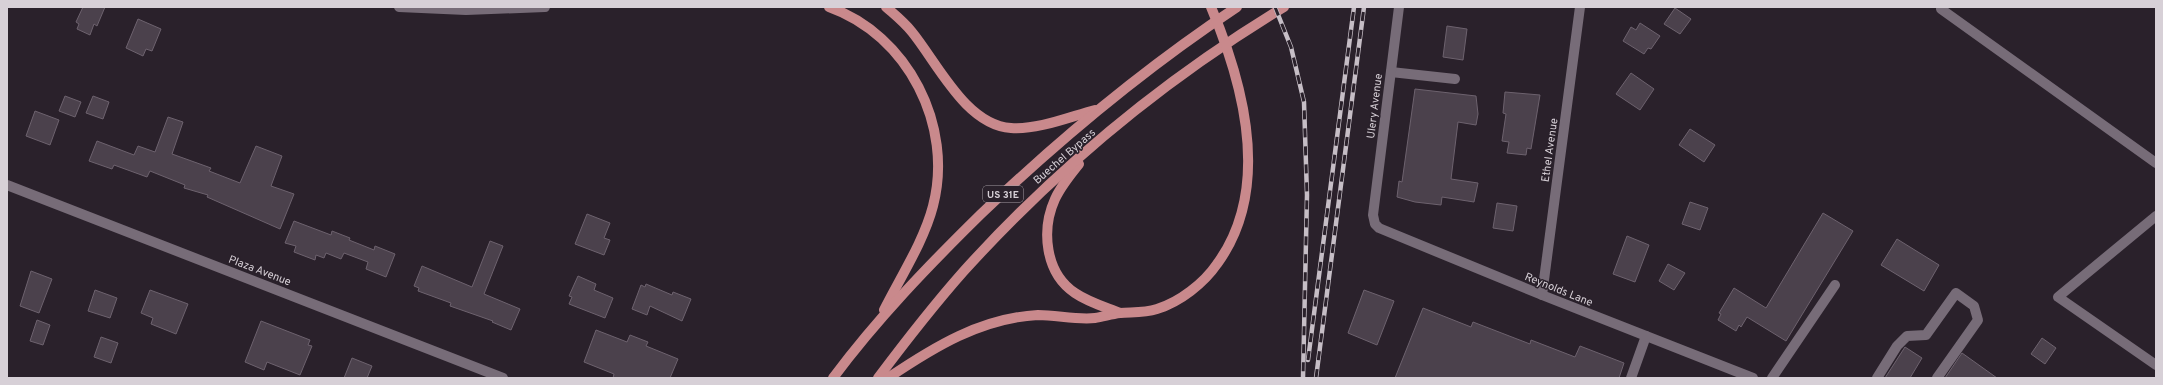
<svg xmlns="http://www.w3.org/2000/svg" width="2163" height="385" font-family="Overpass,sans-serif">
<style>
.building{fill:#4b414c;stroke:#6d626e}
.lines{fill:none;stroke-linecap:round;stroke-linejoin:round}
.service{stroke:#776c78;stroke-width:10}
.minor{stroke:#776c78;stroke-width:10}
.primary{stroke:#c9898c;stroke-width:10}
.rail-casing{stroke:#c6bec6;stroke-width:4.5}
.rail{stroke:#2a212b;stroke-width:3;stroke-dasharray:9;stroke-linecap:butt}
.labels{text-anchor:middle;stroke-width:3;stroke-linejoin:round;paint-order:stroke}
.shield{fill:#2a212b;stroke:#a39ca3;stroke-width:1}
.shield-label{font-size:10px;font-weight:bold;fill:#d7d0d7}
.street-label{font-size:11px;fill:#d7d0d7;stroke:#2a212b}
</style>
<rect width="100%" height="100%" fill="#2a212b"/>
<!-- building -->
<g class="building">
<polygon points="83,7 105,7 97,26 94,24 90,35 77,29 79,24 76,22"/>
<polygon points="1675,8 1691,19 1680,34 1664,24"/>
<polygon points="138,19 161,29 152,51 146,49 143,56 126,48"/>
<polygon points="1640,23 1660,36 1651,49 1648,48 1644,54 1623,41 1631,27 1636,30"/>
<polygon points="1447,26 1467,29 1463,60 1443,57"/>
<polygon points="1631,73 1654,89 1640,110 1616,94"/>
<polygon points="1415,89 1476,96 1478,114 1476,125 1458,122 1451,179 1478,183 1474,202 1442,197 1441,205 1415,202 1397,197 1399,181 1402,182"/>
<polygon points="1505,92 1540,95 1531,149 1527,148 1526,155 1507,153 1509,142 1502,141 1506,114 1503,113"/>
<polygon points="65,96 81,102 75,117 59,111"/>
<polygon points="93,96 109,102 103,119 86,113"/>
<polygon points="35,111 59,120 50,145 26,136"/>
<polygon points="168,117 183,122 172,154 211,168 209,171 240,183 256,146 282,156 271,186 294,194 280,229 207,197 208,195 184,188 185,185 150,171 147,177 114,165 112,169 89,161 97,141 134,155 138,146 155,152"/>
<polygon points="1690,129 1715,145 1704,162 1679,145"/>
<polygon points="1690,202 1708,208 1700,230 1682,224"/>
<polygon points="1497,203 1517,206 1513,231 1493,228"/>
<polygon points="1823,213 1853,231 1786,341 1747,317 1741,327 1739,325 1736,331 1718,320 1721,314 1719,313 1734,288 1766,308"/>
<polygon points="587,214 610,223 604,238 610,240 604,255 575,244"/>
<polygon points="294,221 331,235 332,231 350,238 349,240 374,250 375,246 395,254 386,277 366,269 368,262 344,253 341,259 326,253 324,258 316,255 315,260 294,252 296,246 285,243"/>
<polygon points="1627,236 1649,245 1635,282 1613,274"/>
<polygon points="1897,239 1939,265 1924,291 1881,265"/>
<polygon points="490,241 503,246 484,294 520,309 511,330 492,322 493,321 450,306 451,303 418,291 419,288 414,286 422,266 472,287"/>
<polygon points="1668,264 1685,273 1674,290 1659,281"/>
<polygon points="31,271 52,279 39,313 20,306"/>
<polygon points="578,276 596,284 594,290 613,298 605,318 569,304 572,297 569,296"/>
<polygon points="646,284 672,295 673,292 691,299 682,321 650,306 647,315 632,309 641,285 645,287"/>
<polygon points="95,290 117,298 110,318 88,311"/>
<polygon points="150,290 188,304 176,334 151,324 153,318 141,313"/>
<polygon points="1364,290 1394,301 1377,345 1348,333"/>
<polygon points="1423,308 1471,327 1473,322 1530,344 1531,340 1575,357 1580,346 1624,363 1619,378 1395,378"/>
<polygon points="37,320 50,325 43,345 30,341"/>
<polygon points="261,321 310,340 308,345 312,346 300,375 267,362 264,370 245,362"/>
<polygon points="596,330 627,342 630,335 648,342 646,346 678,359 670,378 613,378 614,374 584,362"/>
<polygon points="101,337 118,343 111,363 94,357"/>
<polygon points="2042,338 2056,348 2045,364 2031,354"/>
<polygon points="1905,347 1922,358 1910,378 1885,378"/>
<polygon points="1962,353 1997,378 1945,378"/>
<polygon points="352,358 372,366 367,378 344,378"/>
</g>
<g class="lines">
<!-- service -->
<g class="service">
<polyline points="1941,9 2156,163"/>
<polyline points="1391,72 1455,79"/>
<polyline points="2156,216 2058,297 2156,365"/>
<polyline points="1631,378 1646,336"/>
<polyline points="1772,378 1835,285"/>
<polyline points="1877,378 1897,346 1907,336 1926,335 1956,293 1974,306 1978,320 1937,378"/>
</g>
<!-- minor -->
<g class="minor">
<polyline points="399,7 466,10 545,7"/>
<polyline points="1399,7 1373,215 1375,224 1379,228 1542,295 1753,378"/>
<polyline points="7,185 503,378"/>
<polyline points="1542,295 1580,7"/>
</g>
<!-- primary -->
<g class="primary">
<path d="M829,7C908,35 954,126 933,206C924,241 900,278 884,310"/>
<path d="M886,7C895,15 904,22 912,32C938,64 966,125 1011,128C1038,130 1069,117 1095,110"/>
<path d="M1079,164C1070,175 1061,186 1055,199C1041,230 1045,273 1075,293C1088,302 1105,307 1120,313"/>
<path d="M833,378C877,319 928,266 981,214C1061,138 1145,68 1237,7"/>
<path d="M878,378C905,342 933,306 963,272C1057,168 1165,79 1284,7"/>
<path d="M888,378C934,347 981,318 1038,315C1057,315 1076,320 1095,318C1103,317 1111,314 1120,313C1133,312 1144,313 1157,309C1180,302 1204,283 1217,264C1272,189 1244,85 1211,7"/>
</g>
<defs>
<g id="rail">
<polyline points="1275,7 1291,47 1304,102 1307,195 1303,378"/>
<polyline points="1308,360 1354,7"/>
<polyline points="1316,378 1364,7"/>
</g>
</defs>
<!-- rail casing -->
<use href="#rail" class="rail-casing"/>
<!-- rail -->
<use href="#rail" class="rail"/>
</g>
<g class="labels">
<!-- shield labels -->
<rect class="shield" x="983" y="186" width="40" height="16" rx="3"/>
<g class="shield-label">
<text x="1003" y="198">US 31E</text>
</g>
<!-- street labels -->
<g class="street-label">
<text transform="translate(1374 106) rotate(-83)" y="4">Ulery Avenue</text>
<text transform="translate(1549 150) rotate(-82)" y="4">Ethel Avenue</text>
<text transform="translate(1064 156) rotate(-41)" y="4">Buechel Bypass</text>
<text transform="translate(260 270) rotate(21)" y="4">Plaza Avenue</text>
<text transform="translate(1559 289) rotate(22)" y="4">Reynolds Lane</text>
</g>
</g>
<!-- border -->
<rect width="2163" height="385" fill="none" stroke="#d7d0d7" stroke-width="16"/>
</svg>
